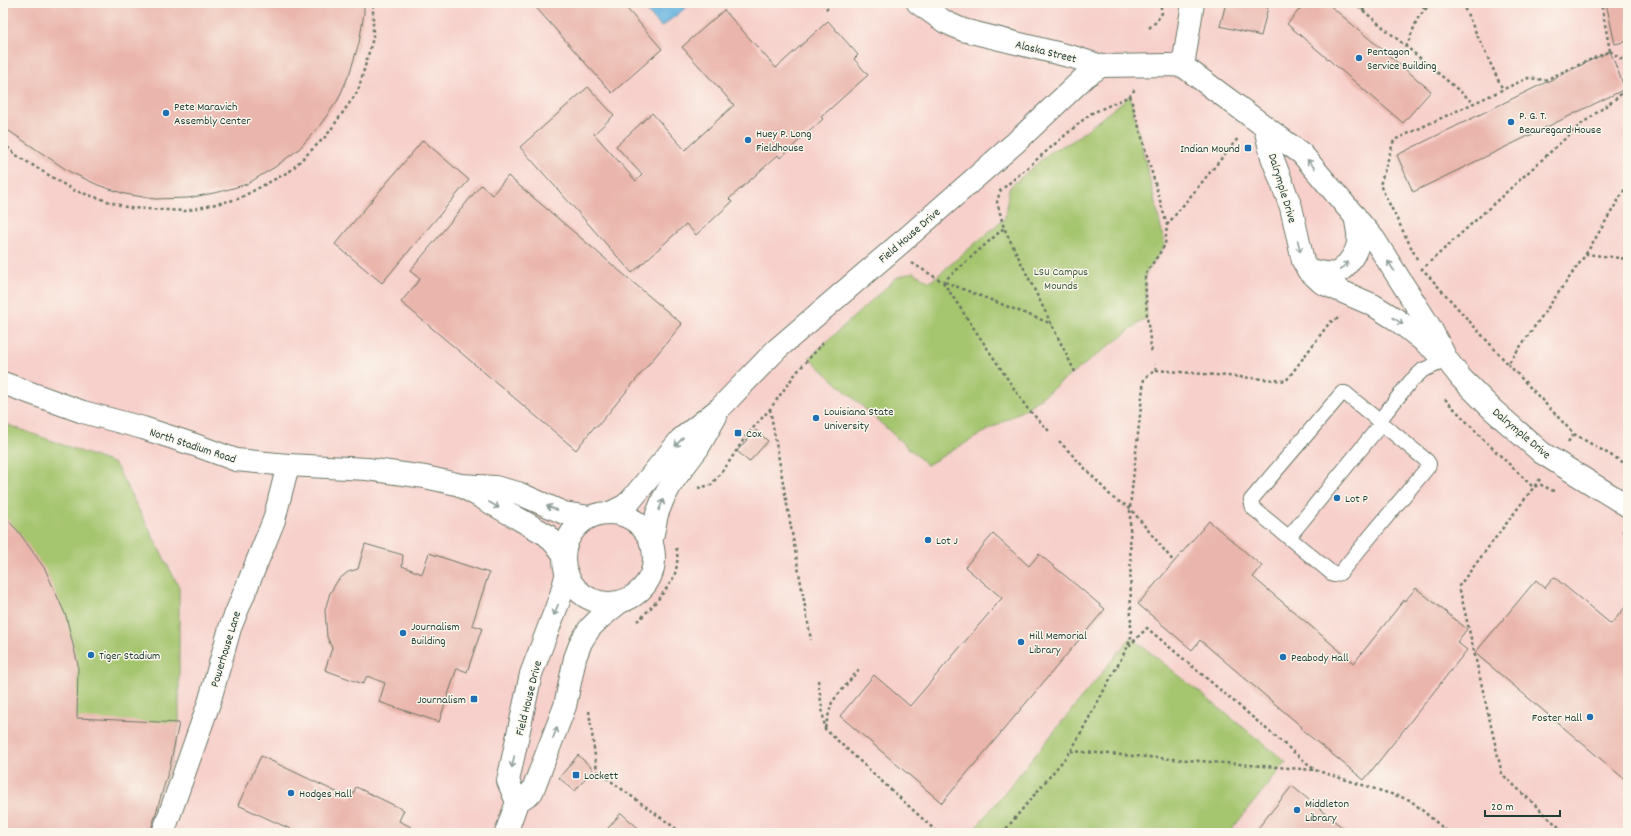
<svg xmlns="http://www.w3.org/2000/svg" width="1631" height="836" font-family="Dekko,sans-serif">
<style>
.built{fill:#f7d0cb}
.green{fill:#a5c56e;stroke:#628151}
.water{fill:#65b2df;stroke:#42788a}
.building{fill:#eab5ac}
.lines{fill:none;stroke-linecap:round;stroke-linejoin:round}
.service-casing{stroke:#6a7666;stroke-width:16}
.minor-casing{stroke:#6a7666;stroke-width:24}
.path{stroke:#6a7666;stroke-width:2.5;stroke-dasharray:3 3;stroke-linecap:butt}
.service{stroke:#fff;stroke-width:14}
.minor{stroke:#fff;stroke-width:22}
.oneway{stroke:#8f9e9a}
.poi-dot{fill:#1f6fb2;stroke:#fbf7ec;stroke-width:1.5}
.labels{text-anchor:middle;stroke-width:3;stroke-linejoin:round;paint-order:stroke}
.street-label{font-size:12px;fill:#1f3d34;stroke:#fbf7ec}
.poi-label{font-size:12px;fill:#1f3d34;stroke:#fbf7ec;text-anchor:start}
.park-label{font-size:12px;fill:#405f42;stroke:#fbf7ec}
</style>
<rect width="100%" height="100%" fill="#fbf7ec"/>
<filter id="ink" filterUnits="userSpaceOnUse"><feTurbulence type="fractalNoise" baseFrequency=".025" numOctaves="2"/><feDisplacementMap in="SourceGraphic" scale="8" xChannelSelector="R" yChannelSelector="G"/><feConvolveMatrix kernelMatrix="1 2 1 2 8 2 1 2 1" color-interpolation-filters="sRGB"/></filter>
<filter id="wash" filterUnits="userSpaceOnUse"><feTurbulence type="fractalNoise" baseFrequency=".012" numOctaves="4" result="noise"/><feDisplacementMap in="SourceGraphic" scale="16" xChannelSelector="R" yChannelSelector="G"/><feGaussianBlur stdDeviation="0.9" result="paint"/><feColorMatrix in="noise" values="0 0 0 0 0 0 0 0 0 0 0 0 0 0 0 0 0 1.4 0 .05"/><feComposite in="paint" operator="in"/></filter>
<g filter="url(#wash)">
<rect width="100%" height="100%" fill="#f4e0c4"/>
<!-- built -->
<rect class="built" x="3" y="3" width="1625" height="830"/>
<!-- green -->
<g class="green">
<polygon points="1130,96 1165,245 1145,275 1147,317 1027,408 927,465 809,358 896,278 913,272 930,282 1005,218 1009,188 1053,150 1071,142"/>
<polygon points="3,423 115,464 179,587 179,723 170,766 150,833 3,833"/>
<polygon points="1131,637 1286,762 1229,833 980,833 975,829"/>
</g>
<!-- water -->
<polygon class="water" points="639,3 692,3 661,27"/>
<g id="blocks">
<!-- building -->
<g class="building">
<polygon points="3,3 364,3 364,13 359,43 350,72 338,100 320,125 299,149 275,167 247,184 219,192 188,198 155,199 125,194 98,185 70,172 3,127"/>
<polygon points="532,3 622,3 662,49 612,93"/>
<polygon points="1226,3 1269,3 1261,36 1220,26"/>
<polygon points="1305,3 1327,3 1431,91 1403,123 1287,24"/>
<polygon points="1606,3 1628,3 1628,41 1615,44"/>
<polygon points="724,10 776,68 828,21 858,55 854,59 868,75 821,117 823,119 780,158 778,155 729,199 732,202 696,235 686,224 632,273 520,147 588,87 614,115 594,134 636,181 642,175 616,146 652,113 685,150 734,105 682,47"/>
<polygon points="1610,51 1625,89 1413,192 1397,155"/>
<polygon points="423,140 469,180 382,283 335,244"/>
<polygon points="508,176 682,324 597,427 595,426 576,450 401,302 420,279 410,271 481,185 492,195"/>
<polygon points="756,430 768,441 749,462 737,451"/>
<polygon points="3,515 18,531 45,569 66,616 78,665 77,718 179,723 170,766 150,833 3,833"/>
<polygon points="1209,521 1262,566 1253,577 1354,663 1404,600 1405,601 1416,588 1467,629 1457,642 1467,650 1364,780 1301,729 1302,727 1200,640 1192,650 1138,604"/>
<polygon points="993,534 1029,566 1039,554 1105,609 942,803 840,716 874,675 910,706 1002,598 965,567"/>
<polygon points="365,544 403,555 402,566 422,574 429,553 489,573 472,625 482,628 467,672 457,668 439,722 379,702 385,683 367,676 363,684 325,670 332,648 327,637 325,610 330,593 338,580 348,572 358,569"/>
<polygon points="1554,577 1611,624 1628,604 1628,782 1475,653 1536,580 1545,588"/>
<polygon points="578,755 593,769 575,791 559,778"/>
<polygon points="261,756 351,799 356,787 404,810 399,821 411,827 408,833 299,833 238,805"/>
<polygon points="1292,786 1349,833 1254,833"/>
<polygon points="621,813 644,833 604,833"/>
</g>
</g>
</g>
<g filter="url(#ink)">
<use href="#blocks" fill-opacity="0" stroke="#6a7666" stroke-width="1"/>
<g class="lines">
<defs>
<g id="service">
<polyline points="1379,421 1345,393 1342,393 1251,500 1253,508 1334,575 1340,573 1428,467 1429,464 1427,461 1379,421 1410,382 1423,370 1447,360"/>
<polyline points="1289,537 1382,423"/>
</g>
<g id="minor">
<polyline points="918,3 945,22 963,30 1073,57 1101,66 1170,65 1183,66 1302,154 1374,239 1430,327 1447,360 1461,378 1493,410 1542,453 1628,506"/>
<polyline points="1183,66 1193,3"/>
<polyline points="1265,128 1272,157 1291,207 1303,261 1308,270 1322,283 1373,305 1397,320 1440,354"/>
<path d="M1308,270C1317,271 1328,275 1336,273C1341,271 1345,267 1348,263C1362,246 1359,236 1355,216"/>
<polyline points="3,383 83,412 143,428 198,446 236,460 288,465 367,469 425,477 461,485 495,487 518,493 564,513 590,517"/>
<polyline points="463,487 547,535 564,554"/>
<polyline points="612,512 624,506 631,500 681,439 720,408 777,349 910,235 1015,143 1086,76 1101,66"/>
<circle cx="609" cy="558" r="45"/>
<polyline points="651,543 657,514 663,499 673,481 698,448 716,416"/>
<polyline points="517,802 508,781 531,674 560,598 567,573"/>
<polyline points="163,833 209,703 230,628 274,520 288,465"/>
<polyline points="506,833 517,802 532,792 565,706 575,658 581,642 590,628 599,619 620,602"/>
</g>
</defs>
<!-- service casing -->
<use href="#service" class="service-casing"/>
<!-- minor casing -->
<use href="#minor" class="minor-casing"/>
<!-- path -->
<g class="path">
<polyline points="822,3 829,11"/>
<polyline points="1354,3 1474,103"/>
<polyline points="1418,3 1425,9"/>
<polyline points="1462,3 1503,90"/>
<polyline points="1362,10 1374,3"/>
<polyline points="1149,28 1156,22 1162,13 1160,3"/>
<polyline points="1406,47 1418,18 1431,3"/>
<polyline points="1610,51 1628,64"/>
<polyline points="1130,96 1167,225 1165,245 1145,275 1147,317 1152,354"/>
<polyline points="3,143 16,155 73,190 129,208 185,211 238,199 290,171 327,135 358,91 373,38 373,3"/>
<polyline points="1167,225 1239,137"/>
<polyline points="1586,254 1628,184"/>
<polyline points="1417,259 1380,185 1394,140 1528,78 1545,80 1610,51 1601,3"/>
<polyline points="912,263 943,282 1004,228"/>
<polyline points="1421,270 1580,125 1618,97 1628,86"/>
<polyline points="1425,272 1508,364 1586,254 1628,259"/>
<polyline points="943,282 1027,408 1049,431"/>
<polyline points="945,282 1052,324"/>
<polyline points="1508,364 1574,434 1628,465"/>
<polyline points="1156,370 1286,381 1330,322 1341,317"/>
<polyline points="1075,372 1004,228 997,202 1000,191 1090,114 1130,96 1135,89"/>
<polyline points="1445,399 1484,440 1533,487 1541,485 1556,492"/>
<polyline points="770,409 811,640"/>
<polyline points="1059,441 1113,498 1130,508 1174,562"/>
<polyline points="1568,442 1574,434"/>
<polyline points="1540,479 1459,586 1502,774 1565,833"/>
<polyline points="698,488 711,485 727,465 746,436 770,409 796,373 823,343"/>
<polyline points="1622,531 1628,533"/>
<path d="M637,621C645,616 671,585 674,576C678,566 678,555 676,545"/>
<polyline points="1129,646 1147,628 1315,770 1410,800 1449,833"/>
<polyline points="818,680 825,729 937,832"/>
<polyline points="589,711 597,771 682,833"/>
<polyline points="825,728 832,702 860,668"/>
<polyline points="1071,751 1315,770"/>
<polyline points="937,832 955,833"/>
<polyline points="977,833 1005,830 1071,751 1127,648 1131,637 1130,508 1144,378 1156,370 1155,364"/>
</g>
<!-- service -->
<use href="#service" class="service"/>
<!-- minor -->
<use href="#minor" class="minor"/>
</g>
<!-- one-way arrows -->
<defs><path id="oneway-shaft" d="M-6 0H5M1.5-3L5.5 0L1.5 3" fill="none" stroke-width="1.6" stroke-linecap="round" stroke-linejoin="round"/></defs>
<g class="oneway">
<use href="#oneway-shaft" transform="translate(1311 164) rotate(-130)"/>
<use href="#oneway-shaft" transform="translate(1299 246) rotate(77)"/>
<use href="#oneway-shaft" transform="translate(1344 266) rotate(-44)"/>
<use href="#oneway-shaft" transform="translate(1391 266) rotate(-123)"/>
<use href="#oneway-shaft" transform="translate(1398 321) rotate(35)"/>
<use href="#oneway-shaft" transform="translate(679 442) rotate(133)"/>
<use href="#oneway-shaft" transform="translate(494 505) rotate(30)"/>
<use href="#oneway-shaft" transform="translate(661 505) rotate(-68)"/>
<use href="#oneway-shaft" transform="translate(552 508) rotate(-158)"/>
<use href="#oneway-shaft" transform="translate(556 610) rotate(111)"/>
<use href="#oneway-shaft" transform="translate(555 733) rotate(-69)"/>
<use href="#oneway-shaft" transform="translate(513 762) rotate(102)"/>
</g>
</g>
<!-- markers -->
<g class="poi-dot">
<circle cx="1359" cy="58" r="4"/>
<circle cx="166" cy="113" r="4"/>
<circle cx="1511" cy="122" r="4"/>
<circle cx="748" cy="140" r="4"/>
<rect x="1244" y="144" width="8" height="8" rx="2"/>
<circle cx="816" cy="418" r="4"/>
<rect x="734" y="429" width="8" height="8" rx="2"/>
<circle cx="1337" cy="498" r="4"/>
<circle cx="928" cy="540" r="4"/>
<circle cx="403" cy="633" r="4"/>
<circle cx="1021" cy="642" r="4"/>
<circle cx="91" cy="655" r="4"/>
<circle cx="1283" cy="657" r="4"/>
<rect x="470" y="695" width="8" height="8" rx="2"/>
<circle cx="1590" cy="717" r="4"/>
<rect x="572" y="771" width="8" height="8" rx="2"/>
<circle cx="291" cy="793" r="4"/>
<circle cx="1297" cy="810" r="4"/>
</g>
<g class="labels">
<!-- street labels -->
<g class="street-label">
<text transform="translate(1046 51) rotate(14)" y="4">Alaska Street</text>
<text transform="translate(1283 188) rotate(73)" y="4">Dalrymple Drive</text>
<text transform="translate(909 235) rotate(-41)" y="4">Field House Drive</text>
<text transform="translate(1522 433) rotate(40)" y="4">Dalrymple Drive</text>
<text transform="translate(193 445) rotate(18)" y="4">North Stadium Road</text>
<text transform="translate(225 649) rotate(-73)" y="4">Powerhouse Lane</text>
<text transform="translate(528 698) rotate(-76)" y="4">Field House Drive</text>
</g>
<!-- poi labels -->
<g class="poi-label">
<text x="1367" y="55">Pentagon<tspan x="1367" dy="14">Service Building</tspan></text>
<text x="174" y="110">Pete Maravich<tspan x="174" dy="14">Assembly Center</tspan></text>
<text x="1519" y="119">P. G. T.<tspan x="1519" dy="14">Beauregard House</tspan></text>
<text x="756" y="137">Huey P. Long<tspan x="756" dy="14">Fieldhouse</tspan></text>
<text x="1240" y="152" text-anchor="end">Indian Mound</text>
<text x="824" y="415">Louisiana State<tspan x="824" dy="14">University</tspan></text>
<text x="746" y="437">Cox</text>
<text x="1345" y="502">Lot P</text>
<text x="936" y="544">Lot J</text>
<text x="411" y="630">Journalism<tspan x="411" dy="14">Building</tspan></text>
<text x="1029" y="639">Hill Memorial<tspan x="1029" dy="14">Library</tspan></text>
<text x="99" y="659">Tiger Stadium</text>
<text x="1291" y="661">Peabody Hall</text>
<text x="466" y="703" text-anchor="end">Journalism</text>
<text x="1582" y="721" text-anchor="end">Foster Hall</text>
<text x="584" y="779">Lockett</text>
<text x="299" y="797">Hodges Hall</text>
<text x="1305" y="807">Middleton<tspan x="1305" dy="14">Library</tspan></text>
</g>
<!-- park labels -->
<g class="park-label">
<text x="1061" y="275">LSU Campus<tspan x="1061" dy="14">Mounds</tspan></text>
</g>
</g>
<!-- margin -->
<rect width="1631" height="836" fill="none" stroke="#fbf7ec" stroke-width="16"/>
<!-- scale -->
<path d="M1485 810v6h75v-6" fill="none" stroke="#1f3d34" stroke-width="2"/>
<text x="1491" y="810" font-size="12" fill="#1f3d34" stroke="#fbf7ec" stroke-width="3" paint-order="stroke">20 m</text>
</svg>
